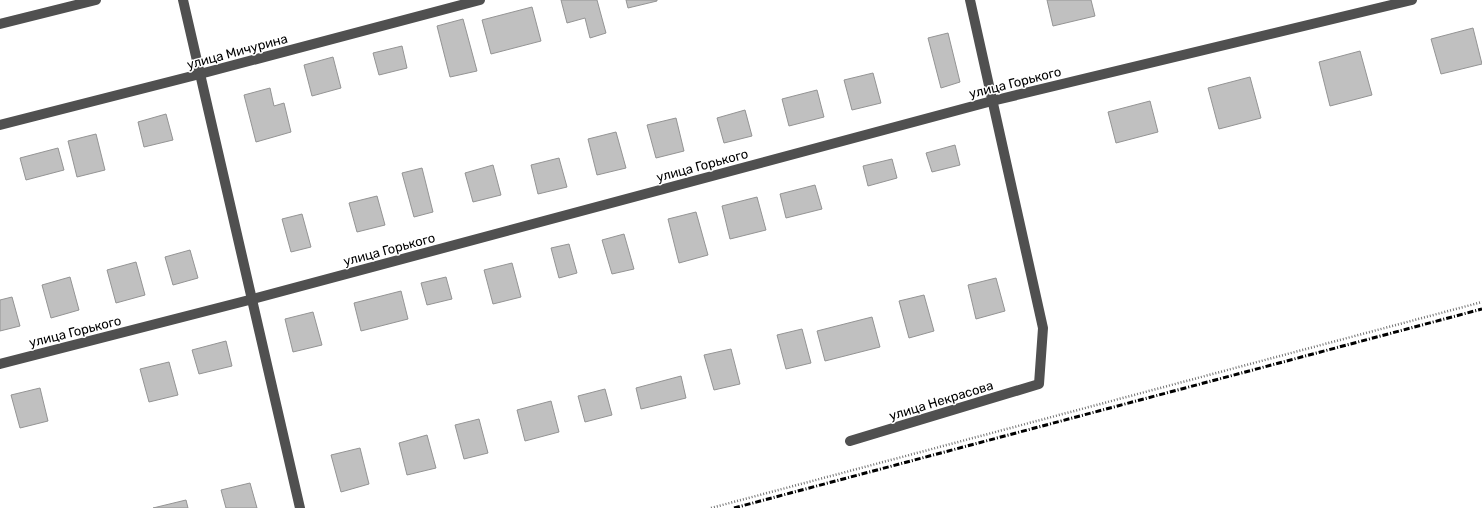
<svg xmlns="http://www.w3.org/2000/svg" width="1482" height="508" font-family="Rubik,sans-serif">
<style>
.building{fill:#c0c0c0;stroke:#949494}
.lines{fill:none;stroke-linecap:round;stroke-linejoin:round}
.path{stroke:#727272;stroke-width:2.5;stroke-dasharray:1 2;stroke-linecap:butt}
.minor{stroke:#505050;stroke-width:10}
.rail{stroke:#000;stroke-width:3;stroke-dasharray:6 2 1 2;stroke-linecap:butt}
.labels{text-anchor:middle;stroke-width:3;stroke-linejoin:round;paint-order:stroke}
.street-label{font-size:13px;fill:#000;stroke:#fff}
</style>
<rect width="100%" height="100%" fill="#fff"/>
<!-- building -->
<g class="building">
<polygon points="561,0 597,0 606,33 590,38 585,18 567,23"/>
<polygon points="626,0 657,0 657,1 628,8"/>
<polygon points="1047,0 1091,0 1095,16 1053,26"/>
<polygon points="532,7 541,41 491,54 482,20"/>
<polygon points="463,19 477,71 450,77 437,26"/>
<polygon points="1473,28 1482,64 1441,74 1431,39"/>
<polygon points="948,33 960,82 941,88 928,38"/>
<polygon points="402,46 407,68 379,75 373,53"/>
<polygon points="1360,51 1372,95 1330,106 1319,62"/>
<polygon points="333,57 341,88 312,96 304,65"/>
<polygon points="873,73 881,103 852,110 844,80"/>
<polygon points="1250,77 1261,118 1219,129 1208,88"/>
<polygon points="270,88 274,106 284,103 291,132 256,142 244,95"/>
<polygon points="817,90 824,117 789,126 782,99"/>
<polygon points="1150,101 1158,132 1116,143 1108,112"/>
<polygon points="745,110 752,136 724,143 717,118"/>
<polygon points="166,114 173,140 144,147 138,122"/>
<polygon points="676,118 684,151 656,158 647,125"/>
<polygon points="616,132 626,168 597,175 588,139"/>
<polygon points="96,134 105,170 77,177 68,141"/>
<polygon points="955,145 960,165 932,172 926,153"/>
<polygon points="58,148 64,170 26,180 20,158"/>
<polygon points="559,158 567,187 538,194 531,165"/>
<polygon points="892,159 897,178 868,186 863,166"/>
<polygon points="493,165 501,195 473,202 465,173"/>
<polygon points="422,168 433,212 414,217 402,173"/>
<polygon points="815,185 822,209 786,218 780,194"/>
<polygon points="377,196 385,225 357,232 349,203"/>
<polygon points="757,197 766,230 730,239 722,206"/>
<polygon points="696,212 708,255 679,263 668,219"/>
<polygon points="302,214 311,247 291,252 282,219"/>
<polygon points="624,234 634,269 612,274 602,240"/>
<polygon points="569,244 577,273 559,278 551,248"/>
<polygon points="190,250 198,278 173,285 165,257"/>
<polygon points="136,262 145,295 116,303 107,270"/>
<polygon points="512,263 521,297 493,304 484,270"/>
<polygon points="70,277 79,310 51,318 42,285"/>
<polygon points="446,277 452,299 427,305 421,283"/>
<polygon points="996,278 1005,311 976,319 968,285"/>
<polygon points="401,291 408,319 361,331 354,303"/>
<polygon points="924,295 934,331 909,338 899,301"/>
<polygon points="12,297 20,326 0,331 0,300"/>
<polygon points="313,312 322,345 293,352 285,319"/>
<polygon points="872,317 880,347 825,361 817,331"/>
<polygon points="802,329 811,363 786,369 777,335"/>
<polygon points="226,341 232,366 199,374 192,350"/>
<polygon points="731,349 740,384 714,390 704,355"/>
<polygon points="169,362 178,395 149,402 140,369"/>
<polygon points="681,376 686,398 641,409 636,388"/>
<polygon points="40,388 48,421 20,428 11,395"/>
<polygon points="605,389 612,415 585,422 578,396"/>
<polygon points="551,401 559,432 525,441 517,410"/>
<polygon points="479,419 488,453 464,459 455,425"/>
<polygon points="427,435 436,468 407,475 399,443"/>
<polygon points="360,448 369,484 341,492 331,455"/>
<polygon points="250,483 257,508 226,508 221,490"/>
<polygon points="186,500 188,508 153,508"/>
</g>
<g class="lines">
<!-- path -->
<polyline class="path" points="711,508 1482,302"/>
<!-- minor -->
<g class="minor">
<polyline points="183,0 300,508"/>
<polyline points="0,24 96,0"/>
<polyline points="0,125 200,74 480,0"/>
<polyline points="0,364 253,299 992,101 1412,0"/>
<polyline points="850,441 1039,384 1043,328 970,0"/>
</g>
<!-- rail -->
<polyline class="rail" points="734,508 1482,309"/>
</g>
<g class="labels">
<!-- street labels -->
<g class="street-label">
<text transform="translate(237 51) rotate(-15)" y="5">улица Мичурина</text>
<text transform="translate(1015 82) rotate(-14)" y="5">улица Горького</text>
<text transform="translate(702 165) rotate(-15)" y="5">улица Горького</text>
<text transform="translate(389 249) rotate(-15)" y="5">улица Горького</text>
<text transform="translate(75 331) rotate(-14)" y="5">улица Горького</text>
<text transform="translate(941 400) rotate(-17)" y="5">улица Некрасова</text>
</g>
</g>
</svg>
